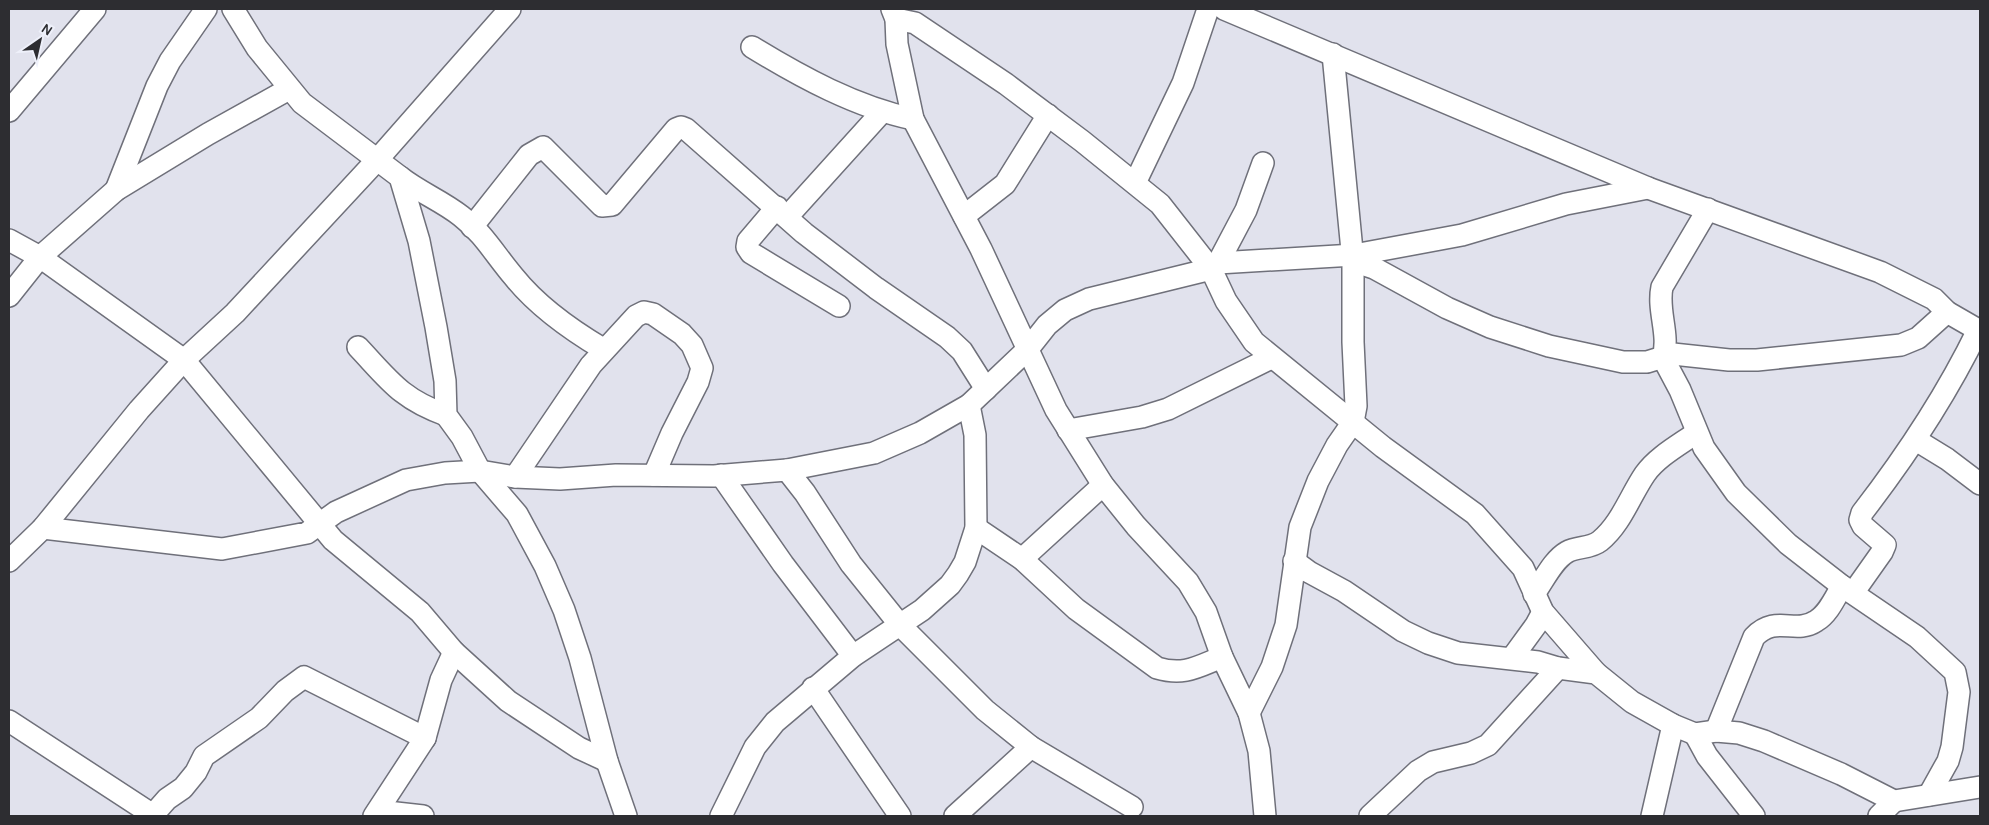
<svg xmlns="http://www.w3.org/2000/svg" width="1989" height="825" font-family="Karla,sans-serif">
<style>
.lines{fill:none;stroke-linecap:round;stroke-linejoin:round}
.minor-casing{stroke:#6f707a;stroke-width:24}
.minor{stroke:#fff;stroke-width:21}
</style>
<rect width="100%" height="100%" fill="#e1e2ed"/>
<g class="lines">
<defs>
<g id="minor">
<polyline points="233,9 257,48 302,103 400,177 419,241 436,327 445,381 446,415 462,437 480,471 517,514 545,566 564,610 580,658 607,761 626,816"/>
<polyline points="892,9 896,19 897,44 913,119 981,249 1056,410 1103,485 1136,526 1188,582 1206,612 1222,657 1249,713 1259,751 1265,816"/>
<polyline points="1224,9 1648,188 1880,272 1934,299 1947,312 1980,331"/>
<polyline points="896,19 915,23 1006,84 1082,141 1160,204 1211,269 1226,301 1254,342 1383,447 1475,514 1523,568 1543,612 1596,673"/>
<path d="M752,47C801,77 856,107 913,119"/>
<polyline points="1333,54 1353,261 1374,268 1447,308 1490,327 1549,346 1623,362 1647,362 1673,354 1729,360 1757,360 1901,345 1918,338 1947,312"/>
<polyline points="9,111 95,9"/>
<path d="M400,177C419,192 442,201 461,216C483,233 496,256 514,277C538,307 571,330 603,349"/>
<polyline points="1135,183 1183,83 1208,9"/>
<polyline points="116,190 157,86 170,61 206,9"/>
<polyline points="777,207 748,241 747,247 751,253 839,306"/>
<path d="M1708,209L1662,287C1657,311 1670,334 1663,358L1680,390L1704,448L1736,493L1788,544L1842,586L1917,637L1955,672L1959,692L1952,747L1948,761L1929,795"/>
<polyline points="964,216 1005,184 1048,115"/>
<polyline points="787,217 881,113"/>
<polyline points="472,227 529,155 543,147 602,206 612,205 676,129 681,127 686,129 804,233 876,288 947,337 962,351 986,389"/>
<polyline points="9,240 40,257 184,360 333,540 420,612 454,652 508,701 579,748 607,761"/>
<polyline points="1218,263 1246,210 1263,163"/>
<polyline points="9,296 40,257 116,190 208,134 289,89"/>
<path d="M358,347C389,380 401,399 446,415"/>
<polyline points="1068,430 1142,417 1168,409 1271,358"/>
<polyline points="1916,440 1947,459 1980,484"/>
<polyline points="787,470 805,493 851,564 900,625 985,710 1031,747 1132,807"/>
<polyline points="721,475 783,564 853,656"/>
<polyline points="515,477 591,365 636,316 644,312 653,314 682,334 692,345 702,368 698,382 672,433 654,475"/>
<polyline points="43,528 222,549 307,533 336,512 406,480 445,473 480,471 515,477 560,479 616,475 714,476 787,470 874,453 920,433 969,405 1028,349 1047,325 1065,310 1089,299 1211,269 1218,263 1354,255 1462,235 1566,204 1648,188"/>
<path d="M976,528L1022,559L1076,609L1157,668C1184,676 1197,667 1222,657"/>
<polyline points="1022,559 1103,485"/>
<polyline points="9,561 43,528 139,410 184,360 235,313 377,160 510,9"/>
<polyline points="1294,561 1309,572 1344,591 1403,631 1428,643 1458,653 1538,662 1558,668 1596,673 1632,702 1673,725 1695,734 1716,731 1739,733 1764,741 1841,774 1894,801 1980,787"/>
<path d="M1853,593L1882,552L1885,545L1863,526L1860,520L1862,513C1906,456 1946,396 1978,330"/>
<path d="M1534,594C1544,580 1553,560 1567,552C1577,546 1590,549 1600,541C1621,524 1630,496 1645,474C1657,457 1679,445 1696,433"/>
<polyline points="1512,658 1536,625 1543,612"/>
<polyline points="813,688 900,816"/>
<polyline points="1249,713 1272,667 1286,625 1300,527 1318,481 1337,445 1353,422 1356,406 1353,342 1353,261"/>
<polyline points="9,721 153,815"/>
<path d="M1716,731L1754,637C1776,614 1795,635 1816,621C1828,614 1835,598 1842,586"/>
<polyline points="1695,734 1707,756 1754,816"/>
<polyline points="378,811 423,816"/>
<polyline points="152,816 167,799 183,788 196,772 204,756 259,718 285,691 304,677 425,738"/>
<polyline points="374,816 425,738 441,680 454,652"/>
<polyline points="721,816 755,747 775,722 853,656 922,610 950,585 958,574 965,562 976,528 975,435 969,405"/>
<polyline points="955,816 1031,747"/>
<polyline points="1370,816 1418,771 1433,762 1471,753 1488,745 1558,668"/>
<polyline points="1652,816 1673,725"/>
<polyline points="1879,816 1894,801"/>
</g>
</defs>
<!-- minor casing -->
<use href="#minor" class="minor-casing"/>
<!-- minor -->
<use href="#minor" class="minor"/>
</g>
<!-- border -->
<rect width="1989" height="825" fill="none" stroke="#2d2d31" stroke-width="20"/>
<!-- north arrow -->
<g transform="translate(40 40) rotate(34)" stroke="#eef0fa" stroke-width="4" paint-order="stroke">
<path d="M0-4L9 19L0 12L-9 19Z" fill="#2d2d31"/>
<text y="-8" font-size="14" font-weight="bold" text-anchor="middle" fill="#2d2d31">N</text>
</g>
</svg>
